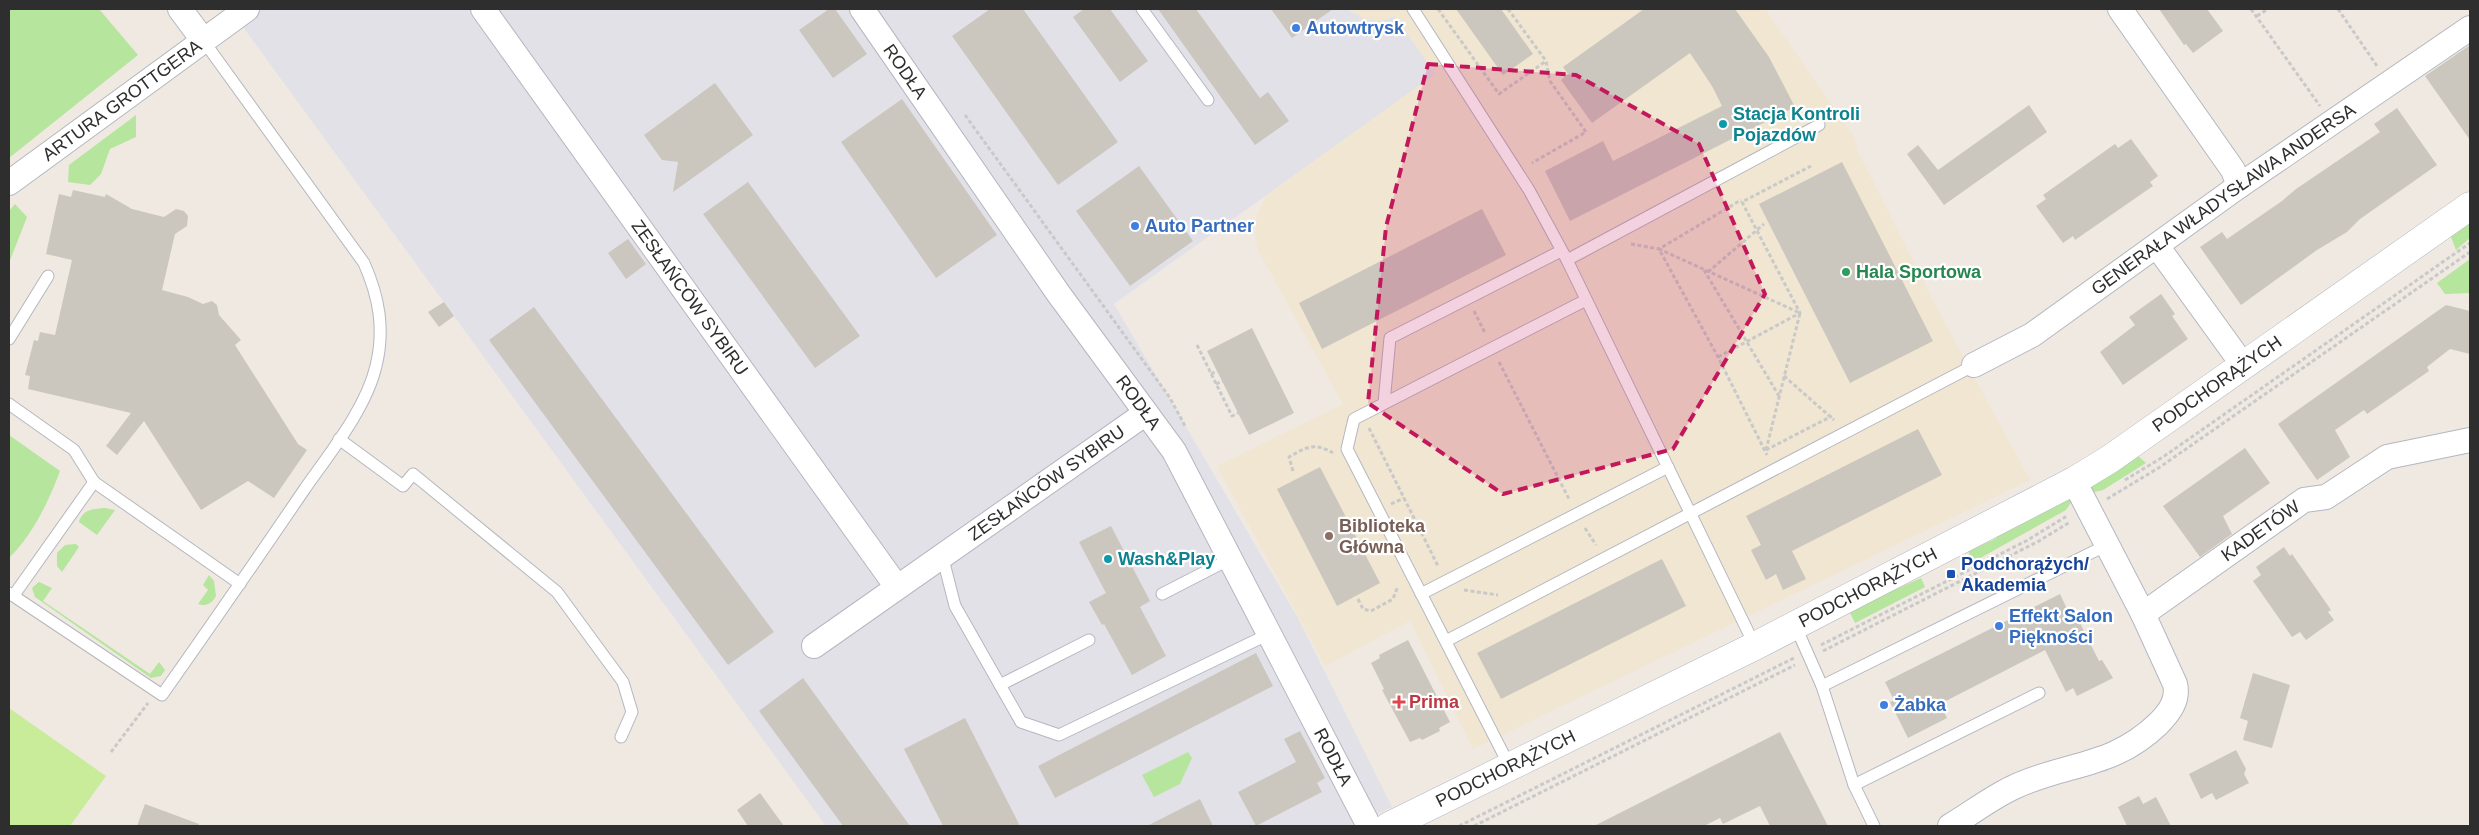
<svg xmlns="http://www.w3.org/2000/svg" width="2479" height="835" font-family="Arial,sans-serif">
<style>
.industrial{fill:#e3e1e8}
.education{fill:#f0e6d1}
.green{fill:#b6e59e}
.pitch{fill:#c9ec9a}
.building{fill:#cbc7bf}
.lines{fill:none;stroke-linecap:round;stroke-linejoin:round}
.service-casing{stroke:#b4b7c1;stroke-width:13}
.minor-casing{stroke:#b4b7c1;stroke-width:26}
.tertiary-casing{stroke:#b4b7c1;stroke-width:29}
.path{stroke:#c9c9c9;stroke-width:3;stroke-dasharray:4 2.5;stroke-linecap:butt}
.service{stroke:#fff;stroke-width:11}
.minor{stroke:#fff;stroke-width:24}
.tertiary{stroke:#fff;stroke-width:28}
.marked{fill:#c2185b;fill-opacity:0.2;stroke:#c2185b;stroke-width:4;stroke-dasharray:10 6;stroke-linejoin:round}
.shop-dot{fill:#3f7fe0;stroke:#fff;stroke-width:2}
.culture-dot{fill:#0f9aa8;stroke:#fff;stroke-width:2}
.leisure-dot{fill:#2e9e5b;stroke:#fff;stroke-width:2}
.education-dot{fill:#8d6e63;stroke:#fff;stroke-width:2}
.transit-dot{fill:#1a4fb4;stroke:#fff;stroke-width:2}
.health-dot{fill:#e0444e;stroke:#fff;stroke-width:2}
.labels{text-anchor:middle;stroke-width:4.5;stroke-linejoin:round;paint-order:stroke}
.shop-label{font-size:18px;font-weight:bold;fill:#366cbe;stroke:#fff;text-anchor:start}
.street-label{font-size:18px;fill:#2e2e2e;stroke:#fff}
.culture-label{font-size:18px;font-weight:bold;fill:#0d838f;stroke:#fff;text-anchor:start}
.leisure-label{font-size:18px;font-weight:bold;fill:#27864d;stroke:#fff;text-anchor:start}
.education-label{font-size:18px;font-weight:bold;fill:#785e54;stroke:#fff;text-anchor:start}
.transit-label{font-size:18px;font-weight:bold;fill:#164399;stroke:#fff;text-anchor:start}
.health-label{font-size:18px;font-weight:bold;fill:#be3a42;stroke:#fff;text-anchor:start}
</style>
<rect width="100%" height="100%" fill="#efe9e1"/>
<!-- industrial -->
<polygon class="industrial" points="230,9 1349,9 1351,12 1381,21 1395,16 1436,74 1114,304 1298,618 1392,807 1348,826 826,826"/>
<!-- education -->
<polygon class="education" points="1349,9 1765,9 1855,138 1858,152 1931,297 2030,480 1473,749 1410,621 1325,666 1217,466 1343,404 1258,250 1255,235 1257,215 1266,196 1435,74 1395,16 1381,21 1365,20"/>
<!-- green -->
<g class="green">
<polygon points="9,9 99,9 138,55 9,158"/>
<polygon points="136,115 136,137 110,149 101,174 90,185 68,182 69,165"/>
<polygon points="15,204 27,217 9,263 9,211"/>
<polygon points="2470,219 2470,238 2456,250 2451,237 2452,232"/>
<polygon points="2470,259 2470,293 2445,294 2437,283"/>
<path d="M9,435L60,471C48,503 33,534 9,558Z"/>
<polygon points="2137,455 2146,463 2103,490 2091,493 2092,486"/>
<polygon points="2070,499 2072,501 2066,510 1973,562 1968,551 1995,539 2013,522 2057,500"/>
<path d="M105,508L115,510L97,535L79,522C83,509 93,509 105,508Z"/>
<polygon points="76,544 79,547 62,572 57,566 57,553 65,545"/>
<path d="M209,575L214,581L216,596C212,603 207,607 198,604L208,590L203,585Z"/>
<polygon points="1921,578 1925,587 1855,623 1847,607 1888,593"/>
<polygon points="39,582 52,588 43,601 150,674 159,662 165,670 161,676 151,678 35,597 32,588"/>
<polygon points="1188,752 1192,758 1180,784 1154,797 1142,775"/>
</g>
<!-- pitch -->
<polygon class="pitch" points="9,708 106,776 70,826 9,826"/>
<!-- building -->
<g class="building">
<polygon points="829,9 835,9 867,54 833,78 799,30"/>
<polygon points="990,9 1023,9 1118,142 1058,185 952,36"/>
<polygon points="1084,9 1110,9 1148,61 1120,82 1073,17"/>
<polygon points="1158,9 1196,9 1260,98 1268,92 1289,121 1255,145"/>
<polygon points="1271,9 1333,9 1292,38"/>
<polygon points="1456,9 1501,9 1533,54 1503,75"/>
<polygon points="1644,9 1735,9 1769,57 1795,107 1570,221 1545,171 1603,141 1613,161 1722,106 1712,86 1690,53 1592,123 1561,80 1568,74 1563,67"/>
<polygon points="2159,9 2207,9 2223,31 2193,53 2186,44 2184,45"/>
<polygon points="2470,45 2470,140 2425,76"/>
<polygon points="715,83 753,135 673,192 678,162 662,160 644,135"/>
<polygon points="902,99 997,235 936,278 841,142"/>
<polygon points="2029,105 2047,132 1944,205 1907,154 1918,145 1938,170"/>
<polygon points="2397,108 2437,165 2360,219 2347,232 2317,250 2241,305 2200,247 2222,232 2227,239 2282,201 2296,189 2380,132 2374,124"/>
<polygon points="2131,139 2158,176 2150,182 2153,186 2075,240 2073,236 2063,243 2036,206 2046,199 2043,195 2115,144 2118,148"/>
<polygon points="1842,162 1933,341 1850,383 1759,204"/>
<polygon points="1139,166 1193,241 1130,286 1076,211"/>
<polygon points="748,182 860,336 815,368 703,214"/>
<polygon points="73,190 105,197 106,194 132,209 164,217 176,209 184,211 188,216 187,226 175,234 162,290 188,297 203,304 212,301 217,305 219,315 241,340 235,345 298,444 307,450 274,498 248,481 201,510 144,421 117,455 106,446 131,413 28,389 30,376 25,375 34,340 38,341 40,332 55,335 72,260 46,254 59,194 71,197"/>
<polygon points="1482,209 1506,255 1322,349 1299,303"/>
<polygon points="628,239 646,264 626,279 608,253"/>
<polygon points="2161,294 2175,314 2172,316 2188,339 2123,385 2100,352 2135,325 2129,317"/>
<polygon points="444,302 454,316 439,327 428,312"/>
<polygon points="2446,305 2470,311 2470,354 2450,349 2427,367 2429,371 2367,414 2364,410 2335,430 2350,457 2317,480 2278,424"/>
<polygon points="534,307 774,632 728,665 489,340"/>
<polygon points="1252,328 1294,413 1249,435 1207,351"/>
<polygon points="1918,429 1942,475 1792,551 1806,579 1783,590 1776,574 1766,580 1751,550 1761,545 1746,516"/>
<polygon points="2245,448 2270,483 2223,516 2232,534 2200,557 2163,506"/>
<polygon points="1320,467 1380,583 1337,606 1277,489"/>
<polygon points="1111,526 1150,601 1140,607 1166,656 1132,675 1104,624 1102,625 1089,602 1106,593 1079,542"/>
<polygon points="2284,547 2290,556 2292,554 2331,610 2328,612 2334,620 2306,640 2300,632 2292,637 2253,581 2261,575 2256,567"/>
<polygon points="1662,559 1686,606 1501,699 1477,653"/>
<polygon points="2060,594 2068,611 2073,609 2099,661 2102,660 2113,678 2077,696 2073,688 2066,692 2045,650 1940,704 1947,718 1908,738 1890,702 1894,700 1885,682"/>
<polygon points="1408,640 1450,722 1439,728 1440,731 1422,740 1420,738 1410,742 1382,690 1384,689 1371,663 1380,658 1379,655"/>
<polygon points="1256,653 1273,686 1055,798 1038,766"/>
<polygon points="2253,673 2290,685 2272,748 2243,740 2248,721 2240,718"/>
<polygon points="803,678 910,826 843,826 759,711"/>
<polygon points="965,718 1020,826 943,826 904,749"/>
<polygon points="1300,731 1325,778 1317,783 1322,792 1256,826 1238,792 1296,762 1284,739"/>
<polygon points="1780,732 1828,826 1770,826 1760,806 1723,824 1720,818 1704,826 1594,826"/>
<polygon points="2236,750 2246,769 2244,774 2249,783 2216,800 2212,793 2201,799 2189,774"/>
<polygon points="760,793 784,826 748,826 737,810"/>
<polygon points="2139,796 2143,804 2156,797 2171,826 2127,826 2118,807"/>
<polygon points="1200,799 1213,826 1147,826"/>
<polygon points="145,804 199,824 198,826 137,826"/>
</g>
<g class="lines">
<defs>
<g id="service">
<polyline points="1142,9 1208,100"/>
<polyline points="1413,9 1529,190 1567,260 1755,646"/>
<polyline points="1567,260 1819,125"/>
<polyline points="9,339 48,276"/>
<polyline points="1384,403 1390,338 1561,251"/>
<polyline points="9,404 74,450 94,482 240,584"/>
<polyline points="339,439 403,486 413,474 557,592 623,682 632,712 621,737"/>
<polyline points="942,555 955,606 1021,722 1059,735 1269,634"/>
<path d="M9,593L162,695C210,627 257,559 304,490C329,454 366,409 376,366C385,329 379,297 364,263L203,40"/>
<polyline points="1162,594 1230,559"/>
<polyline points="1421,594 1668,467"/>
<polyline points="14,595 94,482"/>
<polyline points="1795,625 1822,686 1854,785 1874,826"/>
<polyline points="1446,641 1967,369"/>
<polyline points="1000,685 1089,640"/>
<polyline points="1822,686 2107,545"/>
<polyline points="1510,767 1347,449 1354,419 1586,300"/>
<polyline points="1854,785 2039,693"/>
</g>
<g id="minor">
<polyline points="180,9 203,40"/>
<path id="s1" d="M483,9L897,587"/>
<path id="s2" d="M862,9L1058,293L1174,451L1369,826"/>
<polyline points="2120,9 2233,170 2239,186"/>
<path id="s3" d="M9,183L247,9"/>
<polyline points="2157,246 2243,365"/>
<path id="s4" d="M1974,365L2032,335L2239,186L2470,28"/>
<path id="s5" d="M2143,614L2304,500L2326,497L2387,457L2470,440"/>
<path id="s6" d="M814,646L1146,413"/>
<path d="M1950,826C1970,814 1991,798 2012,788C2066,762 2111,769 2158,724C2169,713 2179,700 2175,684L2143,614L2074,481"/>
</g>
<g id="tertiary">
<path id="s7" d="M1389,826L1755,646L2074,481L2110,459L2470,206"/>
</g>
</defs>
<!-- service casing -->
<use href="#service" class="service-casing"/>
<!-- minor casing -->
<use href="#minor" class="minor-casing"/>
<!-- tertiary casing -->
<use href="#tertiary" class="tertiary-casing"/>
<!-- path -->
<g class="path">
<polyline points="1438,9 1499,94 1546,61"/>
<polyline points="1508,9 1546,61 1550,81 1586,132 1532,163"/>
<polyline points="2251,9 2320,106"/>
<polyline points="2338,9 2377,66"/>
<polyline points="2257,16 2268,9"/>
<polyline points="965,115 1170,398 1185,426"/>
<polyline points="1631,244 1659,249 1741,200"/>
<polyline points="1704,270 1779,396"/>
<polyline points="1708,272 1764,224"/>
<polyline points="1474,311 1485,333"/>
<polyline points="1197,345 1232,416 1238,413"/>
<polyline points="1718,357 1800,313 1742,202 1811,166"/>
<polyline points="1499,362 1569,499"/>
<polyline points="1211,374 1217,371"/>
<polyline points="1784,376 1834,420"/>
<polyline points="1216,384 1225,380"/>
<polyline points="1369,428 1438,566"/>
<polyline points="1766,450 1800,313 1659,249 1718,357 1767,455"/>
<polyline points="1766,450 1832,416"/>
<path d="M1293,471L1289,457C1307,447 1314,442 1333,453"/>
<polyline points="2125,480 2163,457 2470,243"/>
<polyline points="2107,499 2160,467 2470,252"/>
<polyline points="1391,504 1404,498"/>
<polyline points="1585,528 1596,545"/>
<polyline points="1464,590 1498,595"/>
<polyline points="1358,599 1363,609 1371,611 1393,599 1398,586"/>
<polyline points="1821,645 2026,541 2067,516"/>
<polyline points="1823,651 2039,541 2070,522"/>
<polyline points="111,752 148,703"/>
<polyline points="1459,826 1794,658"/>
<polyline points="1474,826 1795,665"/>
</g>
<!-- service -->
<use href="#service" class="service"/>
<!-- minor -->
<use href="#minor" class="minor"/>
<!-- tertiary -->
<use href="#tertiary" class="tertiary"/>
</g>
<!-- marked area -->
<path class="marked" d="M1428,64L1576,75L1699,144L1765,294L1673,449L1503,494L1368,403L1386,227Z"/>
<!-- markers -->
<g class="shop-dot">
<circle cx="1296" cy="28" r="5"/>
<circle cx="1135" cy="226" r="5"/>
<circle cx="1999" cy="626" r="5"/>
<circle cx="1884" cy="705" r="5"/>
</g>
<g class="culture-dot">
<circle cx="1723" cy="124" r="5"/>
<circle cx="1108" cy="559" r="5"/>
</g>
<circle class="leisure-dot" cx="1846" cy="272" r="5"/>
<circle class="education-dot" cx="1329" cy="536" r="5"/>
<rect class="transit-dot" x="1946" y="569" width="10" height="10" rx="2.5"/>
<path class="health-dot" d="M1396.5 694.5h5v5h5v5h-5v5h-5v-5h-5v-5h5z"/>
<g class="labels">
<!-- shop labels -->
<g class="shop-label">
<text x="1306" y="34">Autowtrysk</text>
<text x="1145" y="232">Auto Partner</text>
<text x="2009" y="622">Effekt Salon<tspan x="2009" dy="21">Piękności</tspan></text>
<text x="1894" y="711">Żabka</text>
</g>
<!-- street labels -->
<g class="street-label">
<text dy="6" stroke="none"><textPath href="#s2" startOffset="76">RODŁA</textPath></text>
<text dy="6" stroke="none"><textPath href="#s3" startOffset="140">ARTURA GROTTGERA</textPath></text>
<text dy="6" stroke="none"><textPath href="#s4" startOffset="300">GENERAŁA WŁADYSŁAWA ANDERSA</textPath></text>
<text dy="6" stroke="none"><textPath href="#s1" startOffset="355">ZESŁAŃCÓW SYBIRU</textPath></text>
<text dy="6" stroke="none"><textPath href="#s7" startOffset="940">PODCHORĄŻYCH</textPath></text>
<text dy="6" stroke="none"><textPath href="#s2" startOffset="481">RODŁA</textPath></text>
<text dy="6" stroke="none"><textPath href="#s6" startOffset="284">ZESŁAŃCÓW SYBIRU</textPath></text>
<text dy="6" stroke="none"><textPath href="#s5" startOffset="144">KADETÓW</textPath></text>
<text dy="6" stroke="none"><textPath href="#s7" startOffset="535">PODCHORĄŻYCH</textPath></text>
<text dy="6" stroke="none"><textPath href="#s2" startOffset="886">RODŁA</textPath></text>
<text dy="6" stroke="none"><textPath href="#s7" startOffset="130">PODCHORĄŻYCH</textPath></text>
</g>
<!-- culture labels -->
<g class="culture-label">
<text x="1733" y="120">Stacja Kontroli<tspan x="1733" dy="21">Pojazdów</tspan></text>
<text x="1118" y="565">Wash&amp;Play</text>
</g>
<!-- leisure labels -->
<g class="leisure-label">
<text x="1856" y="278">Hala Sportowa</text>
</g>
<!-- education labels -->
<g class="education-label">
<text x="1339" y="532">Biblioteka<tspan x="1339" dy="21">Główna</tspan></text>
</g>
<!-- transit labels -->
<g class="transit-label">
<text x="1961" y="570">Podchorążych/<tspan x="1961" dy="21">Akademia</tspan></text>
</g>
<!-- health labels -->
<g class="health-label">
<text x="1409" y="708">Prima</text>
</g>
</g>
<!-- border -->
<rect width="2479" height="835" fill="none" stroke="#2e2e2e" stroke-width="20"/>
</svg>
